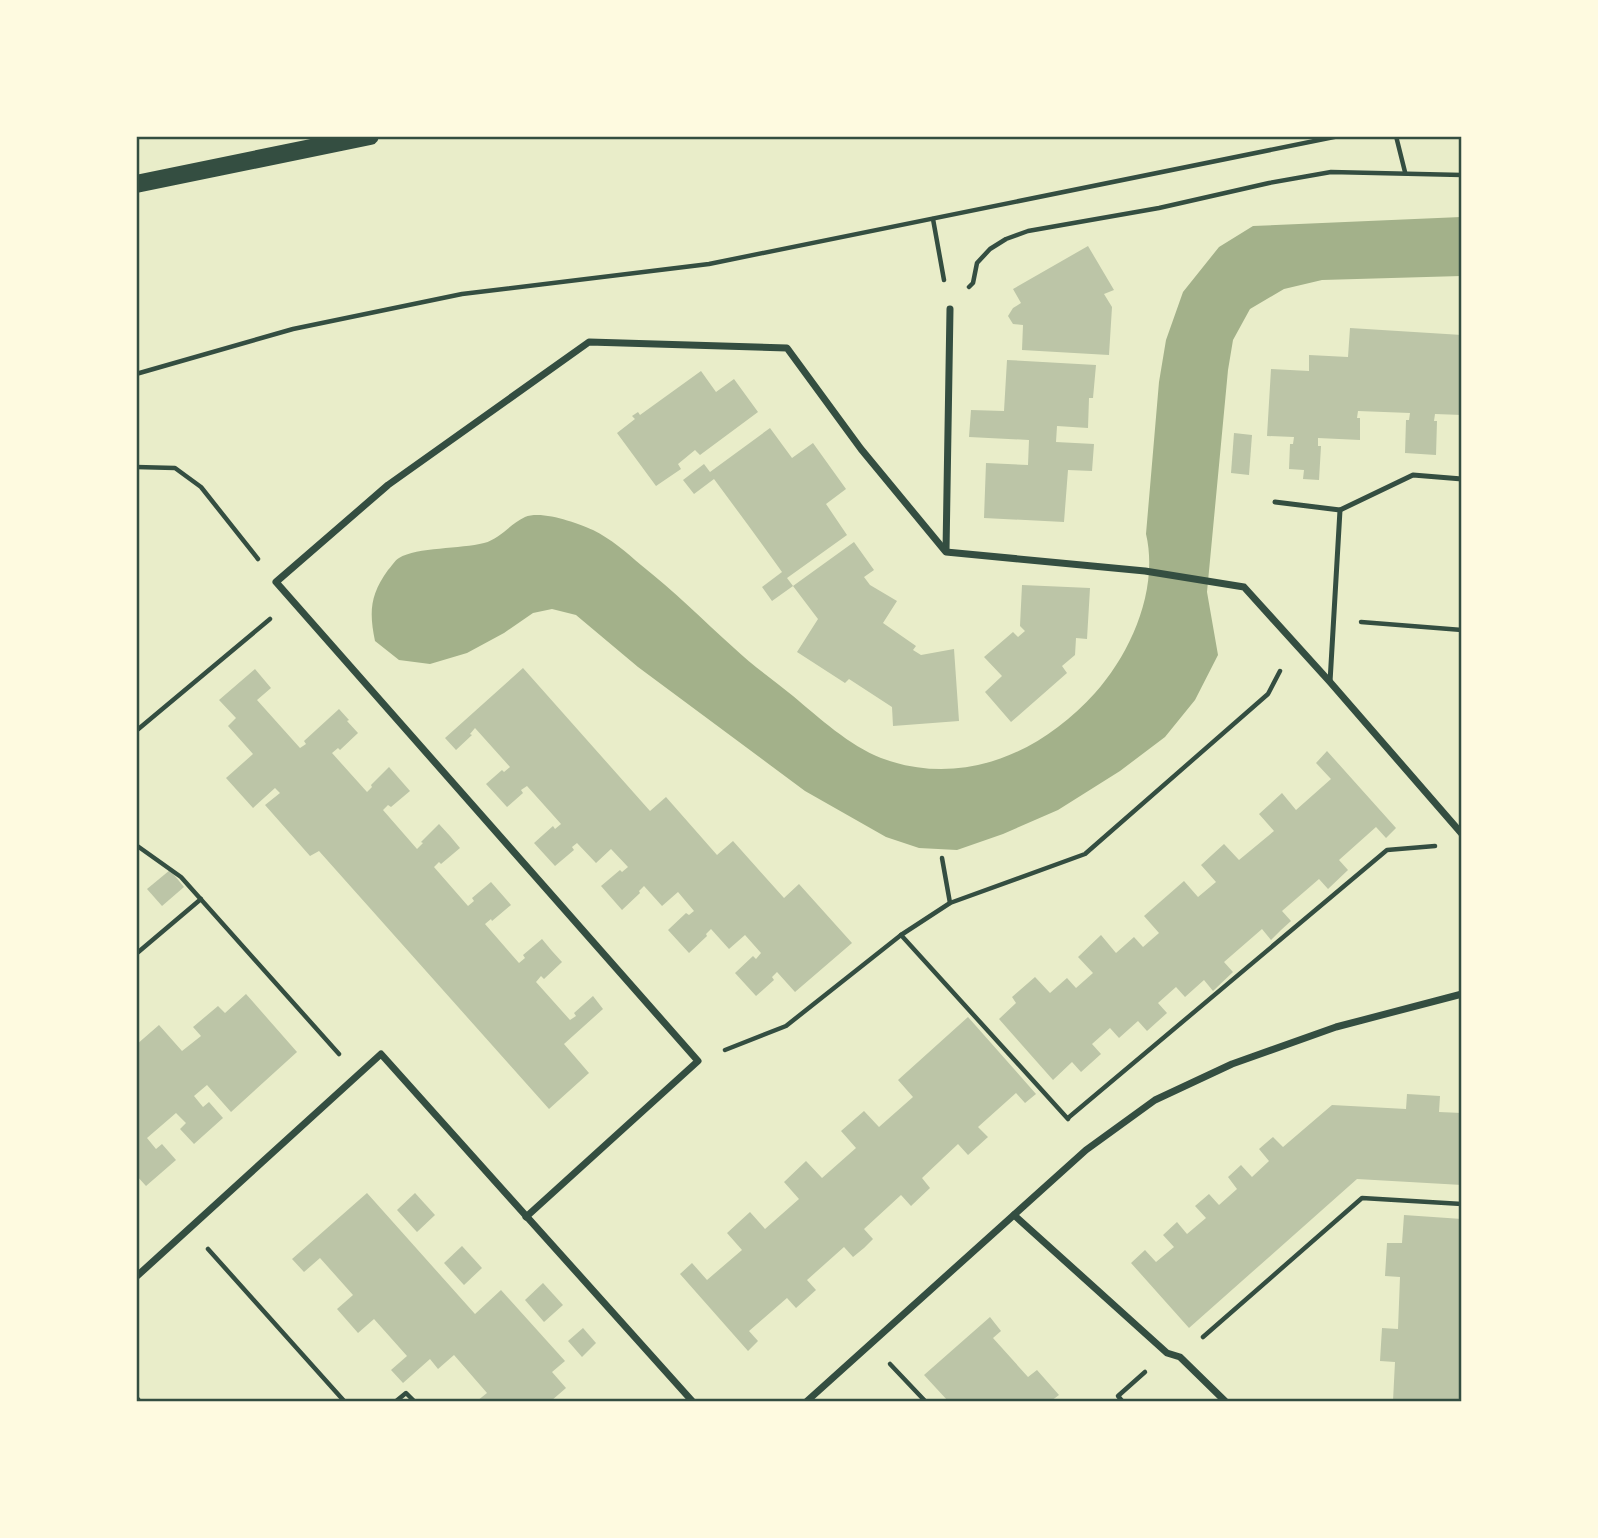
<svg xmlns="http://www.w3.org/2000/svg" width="1598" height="1538" font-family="Rubik,sans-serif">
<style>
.water{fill:#a3b18a}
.building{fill:#bcc5a7}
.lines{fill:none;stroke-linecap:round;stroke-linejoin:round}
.path{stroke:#344e41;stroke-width:4.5}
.service{stroke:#344e41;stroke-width:5}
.minor{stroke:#344e41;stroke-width:7}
.primary{stroke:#344e41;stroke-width:18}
.neatline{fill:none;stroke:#344e41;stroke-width:2.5}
</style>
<rect width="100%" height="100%" fill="#e9edc9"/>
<!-- water -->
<path class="water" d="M1461,217V276L1322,280L1284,289L1250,309L1233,340L1228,370L1207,592L1218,655L1195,700L1165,737L1120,771L1058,810L1003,834L957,850L919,848L886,837L805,791L638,667L576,615L552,609L533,613L504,633L467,653L430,664L399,660L375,641C369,612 370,595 388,570C391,567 395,560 399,558C417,547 461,549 484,543C500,539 510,524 525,517C542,510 577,523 593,530C611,539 626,552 641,565C674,591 703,620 734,648C752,665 773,680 793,696C818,717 850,746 881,758C961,788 1040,754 1095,693C1131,653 1159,589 1146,534L1159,382L1166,340L1183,292L1219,247L1253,226Z"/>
<!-- building -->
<g class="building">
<polygon points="1088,246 1114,290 1104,294 1112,307 1109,355 1022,350 1023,325 1013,324 1008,316 1013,308 1021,303 1013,289"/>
<polygon points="1350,328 1462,335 1462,415 1435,414 1434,421 1437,421 1436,455 1405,453 1406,420 1409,420 1410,413 1358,411 1357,418 1360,418 1360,440 1318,438 1318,446 1321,446 1319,480 1303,479 1304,470 1289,469 1290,444 1293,444 1294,437 1267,436 1271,369 1309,371 1309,355 1348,357"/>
<polygon points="1007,360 1096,365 1093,398 1089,398 1088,428 1057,426 1056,442 1094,444 1092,471 1068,470 1064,522 984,518 986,463 1028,465 1029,440 969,437 971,410 1004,411"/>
<polygon points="701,371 716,392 734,379 758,412 700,455 695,450 678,464 681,469 656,486 617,433 635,419 632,416 638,412 640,415"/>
<polygon points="770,428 792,458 813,443 846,489 826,504 847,535 787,578 793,586 772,601 762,587 782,572 748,525 714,479 694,494 683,480 704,464 710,472"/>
<polygon points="1234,433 1252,435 1249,475 1231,473"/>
<polygon points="854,542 874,570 864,577 870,585 897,601 883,623 916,646 913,650 921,655 954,649 959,721 893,726 892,707 849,679 845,683 797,652 818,619 793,586"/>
<polygon points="1022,585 1090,588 1087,639 1076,638 1075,655 1062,666 1067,673 1011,722 985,692 1002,676 984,657 1013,632 1018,637 1025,631 1020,626"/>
<polygon points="523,668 650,811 666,797 717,855 733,841 784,898 799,884 852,943 795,992 777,972 772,977 774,980 756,996 735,973 753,956 756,959 761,953 745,935 729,949 711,929 706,934 707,936 689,953 668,930 686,913 689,915 694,911 678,892 662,906 644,886 639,891 640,893 622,910 601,886 620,870 622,872 628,867 611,849 596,863 577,843 572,847 574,850 555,866 534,843 553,826 555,829 561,824 527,786 521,790 523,793 507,807 486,784 502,770 504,772 510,767 475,728 470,734 472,735 456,750 445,738"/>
<polygon points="255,669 271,688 257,700 300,748 306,744 304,741 339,709 349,720 347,721 358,733 340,750 338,748 332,753 367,792 372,787 371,785 389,767 410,791 391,807 388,805 383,810 417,849 423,843 421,842 439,824 450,836 460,848 441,864 439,862 434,867 468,906 474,901 472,898 491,882 511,905 492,921 491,919 485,924 519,963 525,958 523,955 542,939 552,951 562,962 544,979 541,976 536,982 570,1020 576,1016 574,1013 593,996 603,1009 564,1044 589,1073 549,1109 319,851 310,856 265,805 280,793 275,788 253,808 226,778 253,754 228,726 236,718 219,700"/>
<polygon points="1327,751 1396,828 1386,838 1376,827 1339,860 1348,870 1328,889 1319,879 1282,911 1291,921 1281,930 1271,940 1262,929 1224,962 1233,972 1213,991 1204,980 1185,997 1176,987 1158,1003 1167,1013 1147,1031 1138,1021 1119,1038 1110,1028 1092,1044 1101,1054 1081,1072 1072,1062 1053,1080 999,1019 1016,1003 1012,997 1035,977 1050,993 1067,978 1076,988 1093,973 1078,957 1101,935 1116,953 1134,937 1143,947 1159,933 1144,916 1184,881 1198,897 1216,882 1201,865 1224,844 1239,860 1274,831 1259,814 1282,793 1296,810 1331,779 1316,763"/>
<polygon points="170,870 184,887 162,906 147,889"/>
<polygon points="246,994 297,1052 231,1112 207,1085 194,1096 203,1107 209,1102 223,1118 194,1144 180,1129 186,1123 176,1113 147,1138 156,1149 162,1144 176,1160 146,1186 136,1175 138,1166 136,1164 136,1045 159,1025 182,1051 201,1036 193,1027 218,1006 225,1013"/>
<polygon points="968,1017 1036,1094 1025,1103 1016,1093 978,1127 988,1137 968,1155 958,1144 922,1178 930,1188 911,1206 901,1195 864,1229 873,1239 864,1248 853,1257 844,1247 807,1280 816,1290 796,1308 787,1298 749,1331 758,1341 748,1351 680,1274 692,1263 707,1280 742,1250 727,1233 750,1212 765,1229 799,1199 784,1182 806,1161 822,1178 856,1148 841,1131 864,1111 879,1127 913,1097 898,1080"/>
<polygon points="1407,1094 1440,1096 1439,1112 1462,1113 1462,1185 1357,1179 1189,1328 1131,1263 1145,1250 1156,1262 1174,1247 1163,1235 1177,1222 1187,1234 1206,1218 1195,1206 1209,1194 1219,1205 1237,1189 1228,1177 1241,1165 1252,1177 1269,1161 1259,1149 1273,1137 1283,1147 1332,1105 1406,1109"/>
<polygon points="367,1193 475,1314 501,1290 565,1361 552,1372 566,1388 551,1401 477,1401 487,1393 454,1355 438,1369 430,1359 403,1383 391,1370 407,1356 374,1319 358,1333 337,1309 353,1295 320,1258 304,1272 292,1259"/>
<polygon points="415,1193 435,1215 417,1232 397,1210"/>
<polygon points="1404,1215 1462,1219 1462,1401 1393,1401 1395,1362 1380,1361 1382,1328 1398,1329 1400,1277 1385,1276 1387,1243 1402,1243"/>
<polygon points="462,1246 482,1268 464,1285 444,1263"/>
<polygon points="543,1283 563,1305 544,1322 525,1300"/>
<polygon points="990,1317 1001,1331 993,1338 1028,1377 1037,1370 1059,1395 1051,1401 948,1401 924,1375"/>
<polygon points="583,1328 596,1343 582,1357 568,1341"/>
</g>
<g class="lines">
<!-- path -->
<g class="path">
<polyline points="1396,136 1405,172"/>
<polyline points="933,219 944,280"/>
<polyline points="969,287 973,283 977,263 990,249 1006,239 1028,231 1159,208 1269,183 1331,172 1462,175"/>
<polyline points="136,374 293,329 462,294 709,264 1339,136"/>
<polyline points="136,467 175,468 201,487 258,559"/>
<polyline points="1361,622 1462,630"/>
<polyline points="136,731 270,619"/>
<polyline points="136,845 181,877 339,1054"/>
<polyline points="942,858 950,903"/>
<polyline points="901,935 1068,1119"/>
<polyline points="136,954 201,899"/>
<polyline points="725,1050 786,1026 901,935 950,903 1085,854 1268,694 1280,671"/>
<polyline points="1068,1118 1387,850 1435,846"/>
<polyline points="208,1249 345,1402"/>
<polyline points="1203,1337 1362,1198 1462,1204"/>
<polyline points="890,1364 926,1402"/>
<polyline points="136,1397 140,1402"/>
<polyline points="395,1402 406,1393 415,1402"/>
<polyline points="1123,1402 1118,1396 1145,1372"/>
</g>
<!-- service -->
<g class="service">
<polyline points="1275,502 1340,510 1330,682"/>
<polyline points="1340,510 1413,475 1462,479"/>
</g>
<!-- minor -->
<g class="minor">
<polyline points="946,551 950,309"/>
<polyline points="1014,1215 1167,1353 1180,1357 1226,1402"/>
<polyline points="526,1217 698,1061 276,582 388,485 589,342 787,348 861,449 946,552 1145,571 1244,587 1330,682 1462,834"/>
<polyline points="136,1277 381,1054 693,1402"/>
<polyline points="806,1402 1086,1150 1155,1100 1232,1064 1336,1027 1462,994"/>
</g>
<!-- primary -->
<polyline class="primary" points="136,184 370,136"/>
</g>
<!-- border -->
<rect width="1598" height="1538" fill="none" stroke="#fefae0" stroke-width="276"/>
<rect x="138" y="138" width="1322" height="1262" class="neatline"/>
</svg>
